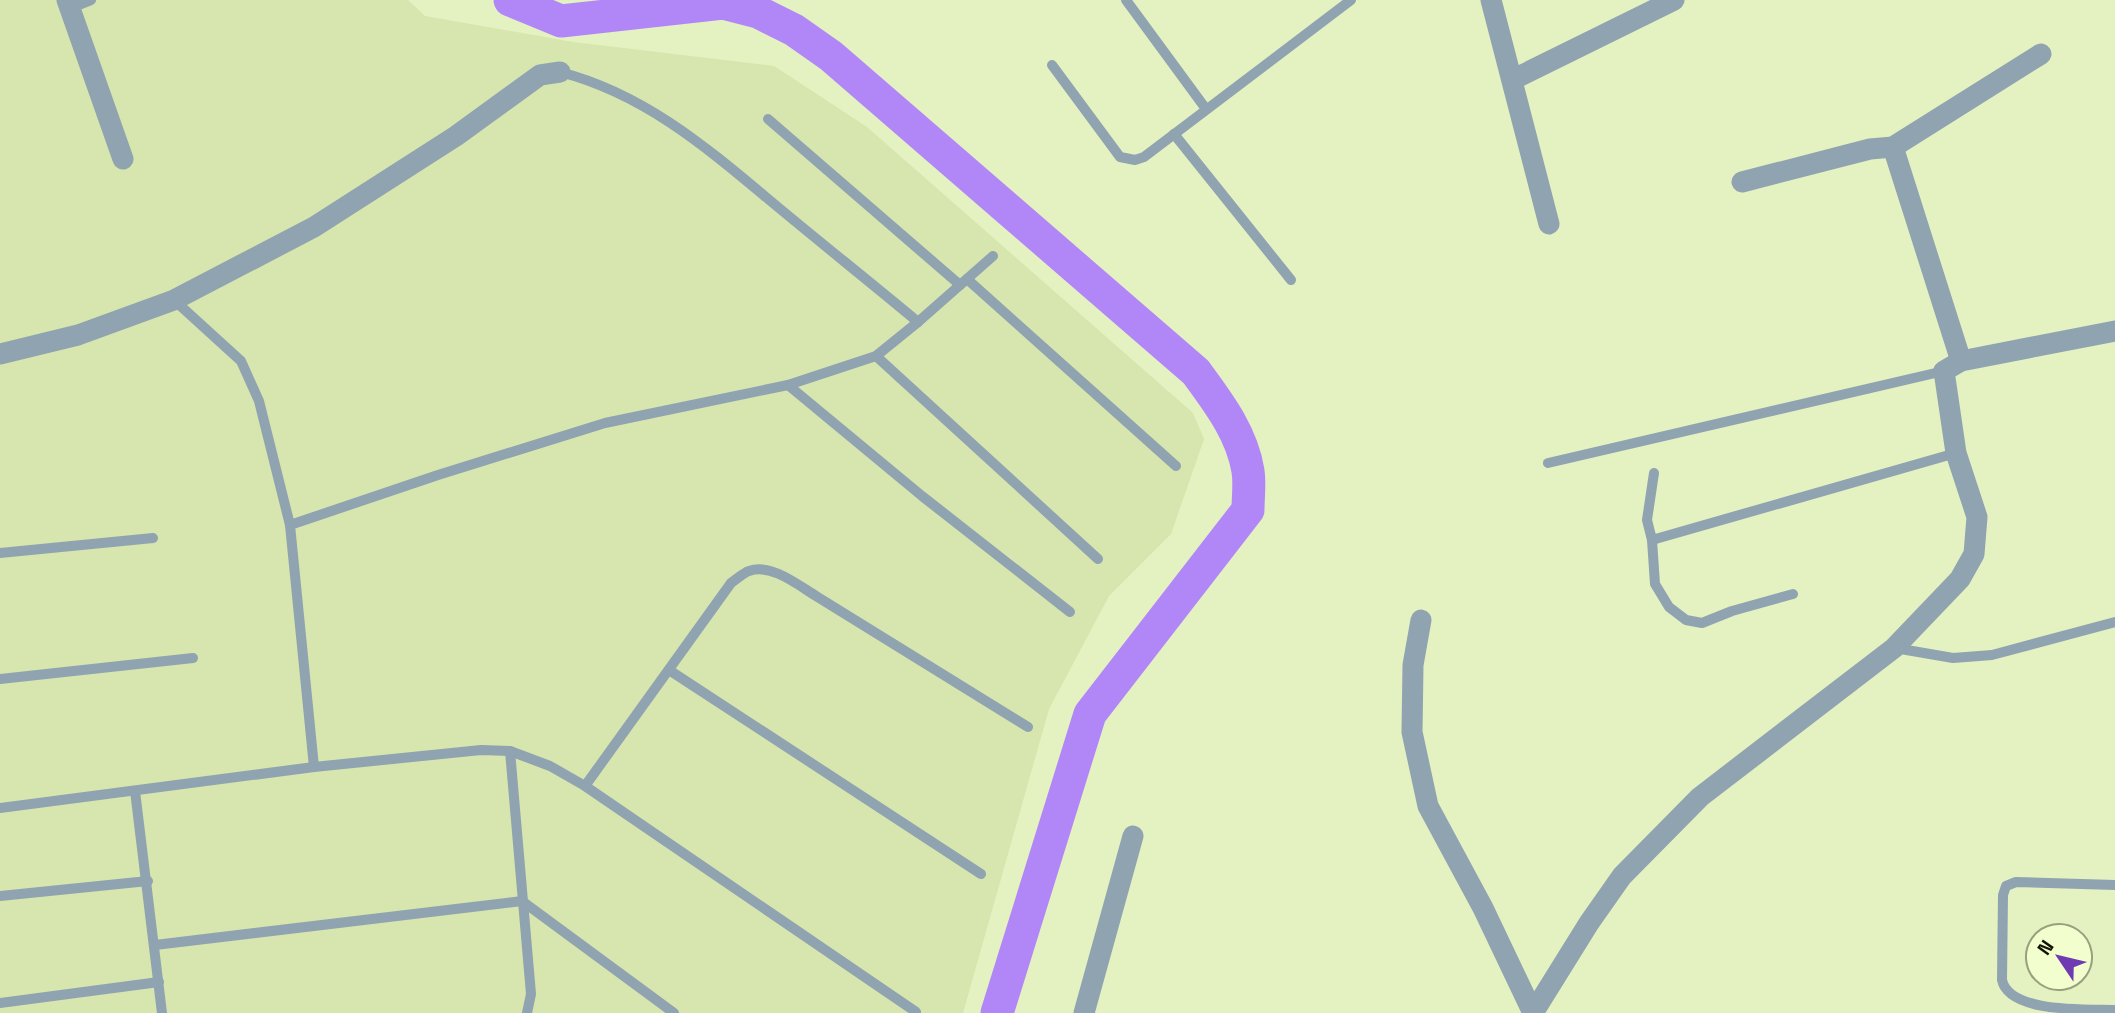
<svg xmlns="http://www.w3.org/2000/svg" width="2115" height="1013" font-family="'Space Grotesk',sans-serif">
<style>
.built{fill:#d7e5ae}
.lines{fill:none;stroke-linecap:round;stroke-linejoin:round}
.river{stroke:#b187f8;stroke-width:33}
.lane{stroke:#90a3b0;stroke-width:10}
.street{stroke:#90a3b0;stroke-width:21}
</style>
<rect width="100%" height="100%" fill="#e4f1c1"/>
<!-- built -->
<polygon class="built" points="0,0 408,0 425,16 573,42 774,66 867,127 1193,413 1204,439 1171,534 1109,596 1049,709 963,1013 0,1013"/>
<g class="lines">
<!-- river -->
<path class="river" d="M510,0L561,21L723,3L758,12L794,30L831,56L1196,372C1218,402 1242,433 1248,471C1250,484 1248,497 1248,510L1090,714L997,1013"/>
<!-- lane -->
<g class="lane">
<polyline points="1126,0 1206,109"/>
<polyline points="71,8 91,0"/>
<polyline points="1052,65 1120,157 1135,160 1144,157 1351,0"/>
<path d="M560,72C645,94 707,148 773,203C821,243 870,282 918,322"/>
<polyline points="768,119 960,285"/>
<polyline points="1174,134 1291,280"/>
<polyline points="967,279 1176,466"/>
<polyline points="174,300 241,361 259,401 290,525"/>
<polyline points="876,356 1098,559"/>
<polyline points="788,385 922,496 1070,612"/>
<polyline points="1548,463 1944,371"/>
<polyline points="1654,473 1647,520 1652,540 1956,453"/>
<polyline points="1652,540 1655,584 1669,607 1686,620 1702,623 1732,611 1793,594"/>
<polyline points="0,553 153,538"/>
<polyline points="1895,648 1953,658 1992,655 2115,622"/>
<polyline points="669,670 981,874"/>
<polyline points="0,679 193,658"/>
<polyline points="510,751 531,994 527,1013"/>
<polyline points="314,767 290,525 438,475 605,423 788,385 876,356 918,322 993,256"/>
<path d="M585,786L731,583C737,579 743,573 749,571C771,563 798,585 816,596L1028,727"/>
<polyline points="135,791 162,1013"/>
<polyline points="0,808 314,767 481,750 510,751 550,766 585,786 916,1012"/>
<path d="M2115,885L2016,882L2006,886L2003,895L2002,980C2009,1013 2085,1009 2115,1010"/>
<polyline points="0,896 148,881"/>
<polyline points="155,945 522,901 674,1013"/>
<polyline points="0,1003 159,982"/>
</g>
<!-- street -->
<g class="street">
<polyline points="67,0 123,159"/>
<polyline points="1491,0 1549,224"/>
<polyline points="1512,80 1674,0"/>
<polyline points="1893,147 1961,361"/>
<polyline points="1742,182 1870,149 1893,147 2041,54"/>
<polyline points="0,354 78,335 174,300 314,227 456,136 540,75 560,72"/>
<polyline points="1421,620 1413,665 1412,732 1428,806 1483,908 1533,1013"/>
<polyline points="1084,1013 1133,836"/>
<polyline points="1533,1013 1589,923 1622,876 1700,797 1894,648 1960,579 1974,554 1977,517 1956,453 1944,371 1961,361 2115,331"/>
</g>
</g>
<!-- north arrow -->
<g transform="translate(2059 957) rotate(305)"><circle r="33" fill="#f2fece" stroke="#98a07d" stroke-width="2"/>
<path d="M0-5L12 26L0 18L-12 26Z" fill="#6f3bb2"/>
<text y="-10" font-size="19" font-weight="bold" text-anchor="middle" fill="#111404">N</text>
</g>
</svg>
